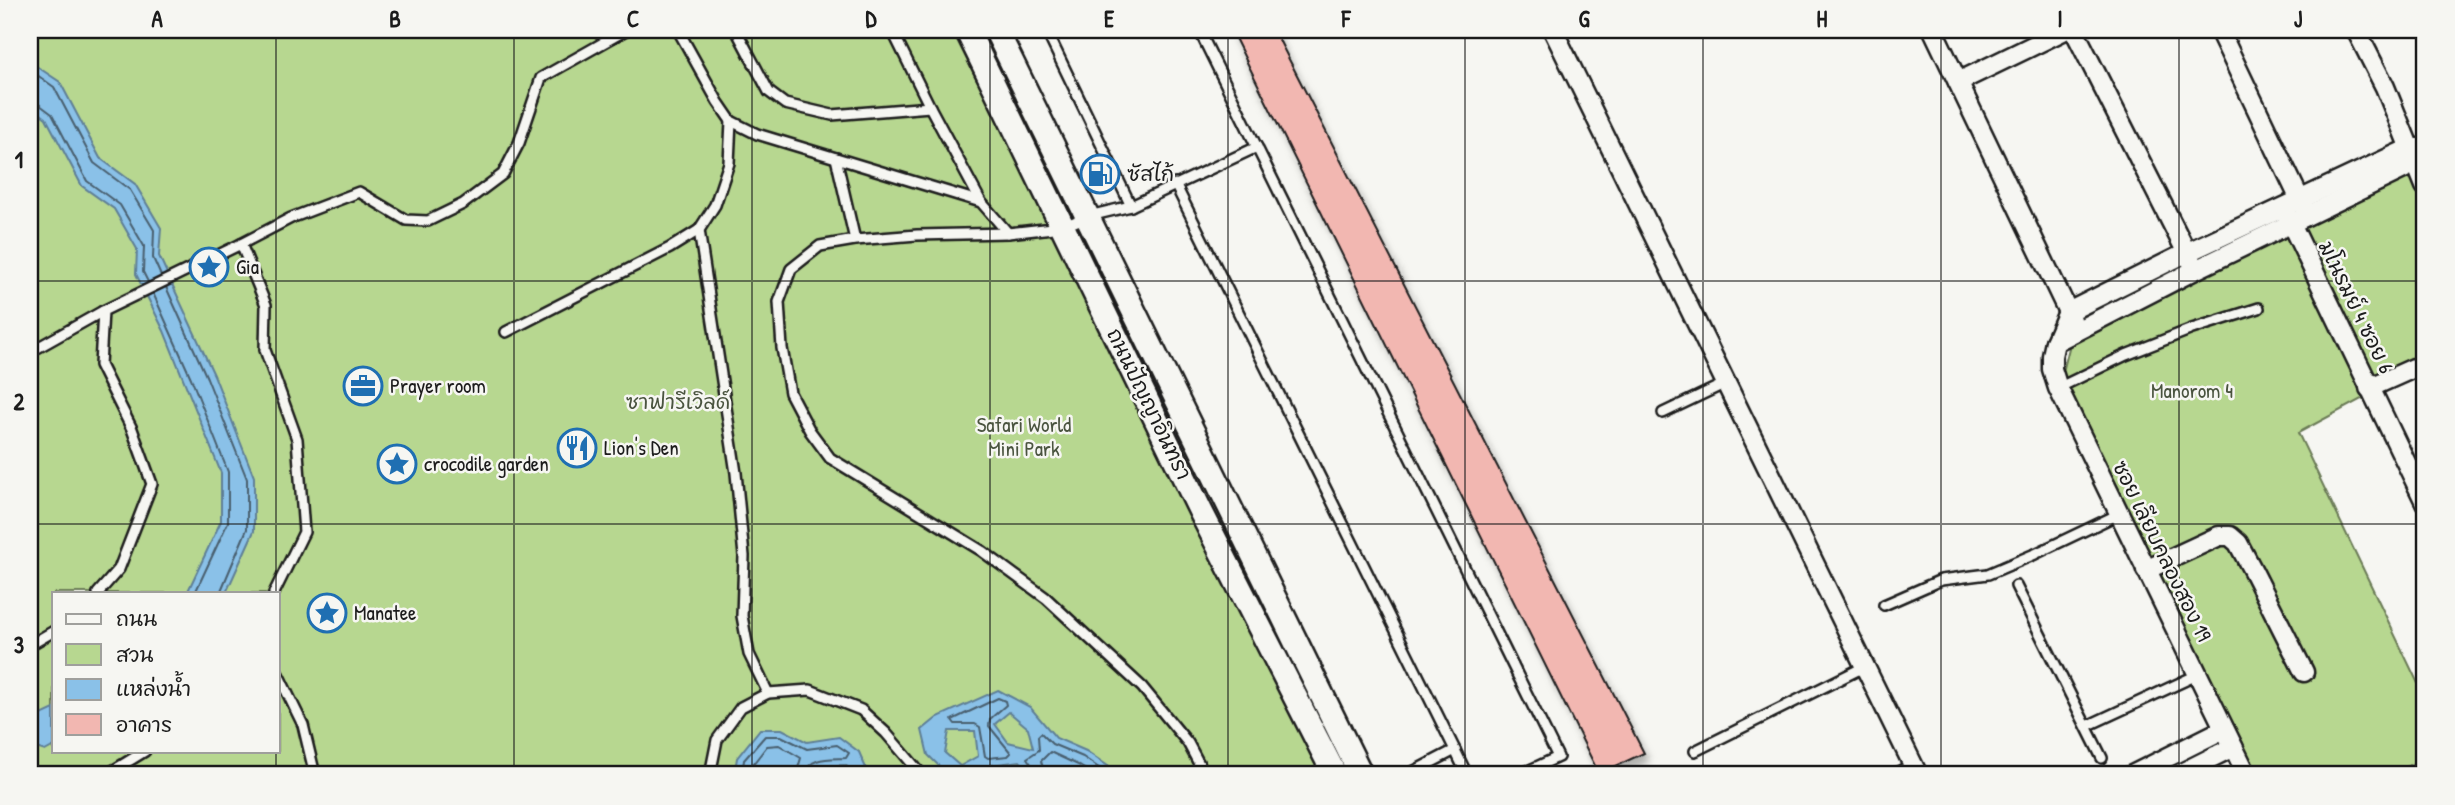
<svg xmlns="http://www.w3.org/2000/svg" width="2455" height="805" font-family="'Patrick Hand','Playpen Sans Thai',sans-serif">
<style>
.green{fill:#b7d790;stroke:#6a7a56;stroke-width:2;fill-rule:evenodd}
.water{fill:#8ac1e8;stroke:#5e7f96;stroke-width:2;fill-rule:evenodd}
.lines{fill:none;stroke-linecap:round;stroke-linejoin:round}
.shore{stroke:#485e6e;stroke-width:2}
.building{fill:#f2b7b1;stroke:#1c1c1c;stroke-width:2;filter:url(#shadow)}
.service-casing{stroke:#1c1c1c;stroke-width:14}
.minor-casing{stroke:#1c1c1c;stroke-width:23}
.tertiary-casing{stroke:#1c1c1c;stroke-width:28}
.service{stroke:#f6f6f2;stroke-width:9}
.minor{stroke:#f6f6f2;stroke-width:18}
.tertiary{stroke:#f6f6f2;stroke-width:23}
.grid{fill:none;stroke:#1c1c1c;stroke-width:2;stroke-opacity:0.55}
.labels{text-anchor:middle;stroke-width:5;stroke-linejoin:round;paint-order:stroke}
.poi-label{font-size:21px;fill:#1c1c1c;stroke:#f6f6f2;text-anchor:start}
.street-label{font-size:21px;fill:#1c1c1c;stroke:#f6f6f2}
.park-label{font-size:21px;fill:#4a543f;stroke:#f6f6f2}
.neatline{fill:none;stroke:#1c1c1c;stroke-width:2.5}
.grid-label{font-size:23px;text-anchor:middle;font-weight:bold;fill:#1c1c1c}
</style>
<defs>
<filter id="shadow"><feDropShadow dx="4.5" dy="8" stdDeviation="3.5" flood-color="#0004"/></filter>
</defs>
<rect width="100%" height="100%" fill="#f6f6f2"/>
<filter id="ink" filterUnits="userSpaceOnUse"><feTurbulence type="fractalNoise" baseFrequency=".0143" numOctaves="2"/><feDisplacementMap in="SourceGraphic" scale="14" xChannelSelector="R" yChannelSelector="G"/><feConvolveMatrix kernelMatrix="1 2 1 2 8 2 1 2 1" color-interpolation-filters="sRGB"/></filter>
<g filter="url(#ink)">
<!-- green -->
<g class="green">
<path d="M30,30H952L1326,775H30ZM54,593H278V751H54Z"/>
<polygon points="2410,156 2425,191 2425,365 2298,433 2425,698 2425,757 2392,775 2255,775 2061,380 2076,320"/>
</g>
<!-- water -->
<g class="water">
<polygon points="30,62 60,82 100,158 135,184 161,228 159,256 214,375 254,477 254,531 226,593 187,593 221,521 221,473 164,331 136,274 137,249 114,209 82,186 46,118 30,106"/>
<path d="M998,690L1030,707L1056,738L1086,751L1121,775H1031L1020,761L991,765L994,775H949L946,773L928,755L922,730L938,717ZM1009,712L1028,728L1033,748L1008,742L995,724ZM949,731H975L978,756L960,766L945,753Z"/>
<polygon points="54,709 54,746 45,751 30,746 30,718 33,719"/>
<polygon points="760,729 782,729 807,742 839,737 859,752 869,775 851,775 846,765 821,766 808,775 734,775 737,758"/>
</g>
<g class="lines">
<!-- shore -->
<g class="shore">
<polyline points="30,70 54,87 94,163 130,190 154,230 153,258 161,276"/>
<polyline points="30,101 36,102 52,114 87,181 120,205 144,246 143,272 148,282"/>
<polyline points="166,287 207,378 247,479 247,529 220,593"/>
<polyline points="153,293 191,378 228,472 228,522 195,593"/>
<polygon points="998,698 1005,701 1006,705 990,719 989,726 1011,753 1008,756 988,758 985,756 980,727 975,724 955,724 952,720"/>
<path d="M742,775L744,760L765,736H781L807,749L837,745L849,753L846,758C831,759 808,756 805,775"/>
<polyline points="750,775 753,764 767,746 779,745 801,758 796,775"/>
<polyline points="1036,775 1035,770 1027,758 1039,750 1038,736 1041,733 1052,744 1083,757 1109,775"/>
<polyline points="1045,775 1041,761 1050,752 1078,765 1094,775"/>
</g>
</g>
<!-- building -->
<polygon class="building" points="1231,30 1274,30 1644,753 1599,774"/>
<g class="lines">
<defs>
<g id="service">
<polyline points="678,30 718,102 731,121 757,134 981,202 1008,233"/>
<polyline points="736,30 769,92 785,104 832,115 930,107"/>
<polyline points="892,30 930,107 981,202"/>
<polyline points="1046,30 1131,206"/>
<polyline points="1199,30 1558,757 1519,775"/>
<polyline points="836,158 855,240"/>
<polyline points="1175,184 1455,750 1407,775"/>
<polyline points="699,230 736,473 744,556 742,616 749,654 768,693"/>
<polyline points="506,332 670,248 699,230 715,205 729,163 731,121"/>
<polyline points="30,352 103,311"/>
<polyline points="2058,388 2126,355 2192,329 2259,308"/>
<polyline points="1663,413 1726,383"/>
<polyline points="2016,586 2102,758"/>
<polyline points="98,593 119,569 152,484 132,429 100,365 103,311 241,244"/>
<polyline points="274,593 304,532 297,439 265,350 266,305 241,244 291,218 359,192 406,220 428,221 463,204 503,174 519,143 541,78 626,30"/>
<polyline points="1884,605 1941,580 1988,574 2035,554 2119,514"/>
<polyline points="30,645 54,631"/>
<polyline points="278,674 303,725 315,775"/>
<polyline points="2087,726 2197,675"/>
<polyline points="1455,750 1467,775"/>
<polyline points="1695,751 1864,667"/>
<polyline points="106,775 145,751"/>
<polyline points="710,775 717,740 741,707 768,693 810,690 861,710 886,733 922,775"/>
<polyline points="1205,775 1188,743 1142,687 1046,598 982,551 830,458 810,431 790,393 782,348 779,302 791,269 820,246 855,240 917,235 1008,233 1062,227 1089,216 1131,206 1257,147"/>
<polyline points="1891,775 1913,765"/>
</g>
<g id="minor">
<polyline points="1553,30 1918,775"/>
<polyline points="1933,30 2072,320"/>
<polyline points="2074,30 2191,261"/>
<polyline points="2219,30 2304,208"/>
<polyline points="2356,30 2385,87 2425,186"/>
<polyline points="1958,82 2065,30"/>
<polyline points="2286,213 2425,502"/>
<polyline points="2055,342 2195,270 2414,164 2425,153"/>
<polyline points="2369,388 2425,363"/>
<polyline points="2146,570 2219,536 2230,536 2238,543 2253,571 2304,672"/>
<polyline points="2132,775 2224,729"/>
<polyline points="2177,775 2233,747"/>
<polyline points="2247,775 2058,388 2052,369 2052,356 2055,342 2068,312 2186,253 2410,148 2425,148"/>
</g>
<g id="tertiary">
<polyline points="967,30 1201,512 1335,775"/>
<polyline points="996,30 1361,775"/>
</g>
</defs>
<!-- service casing -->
<use href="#service" class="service-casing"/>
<!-- minor casing -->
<use href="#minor" class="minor-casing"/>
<!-- tertiary casing -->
<use href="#tertiary" class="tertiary-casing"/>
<!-- service -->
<use href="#service" class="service"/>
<!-- minor -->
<use href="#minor" class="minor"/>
<!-- tertiary -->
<use href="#tertiary" class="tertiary"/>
</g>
</g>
<!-- grid -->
<path class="grid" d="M276,30V593M514,30V775M752,30V775M990,30V775M1228,30V775M1465,30V775M1703,30V775M1941,30V775M2179,30V775M30,281H2425M30,524H2425M276,751V775"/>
<!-- icons -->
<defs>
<symbol id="fuel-ring" viewBox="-11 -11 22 22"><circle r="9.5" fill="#f6f6f2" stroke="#1f6fb2" stroke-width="1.5"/><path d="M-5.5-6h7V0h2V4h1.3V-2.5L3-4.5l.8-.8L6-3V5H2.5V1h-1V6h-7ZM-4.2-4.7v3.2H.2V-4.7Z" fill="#1f6fb2"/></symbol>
<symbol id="sight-ring" viewBox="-11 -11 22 22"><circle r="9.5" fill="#f6f6f2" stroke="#1f6fb2" stroke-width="1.5"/><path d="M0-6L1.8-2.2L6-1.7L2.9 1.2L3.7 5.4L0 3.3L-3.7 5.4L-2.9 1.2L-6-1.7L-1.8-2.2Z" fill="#1f6fb2"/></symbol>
<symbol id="office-ring" viewBox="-11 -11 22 22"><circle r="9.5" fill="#f6f6f2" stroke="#1f6fb2" stroke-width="1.5"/><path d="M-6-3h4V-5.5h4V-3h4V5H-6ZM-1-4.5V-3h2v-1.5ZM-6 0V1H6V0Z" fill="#1f6fb2"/></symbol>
<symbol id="restaurant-ring" viewBox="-11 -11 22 22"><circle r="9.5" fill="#f6f6f2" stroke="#1f6fb2" stroke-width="1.5"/><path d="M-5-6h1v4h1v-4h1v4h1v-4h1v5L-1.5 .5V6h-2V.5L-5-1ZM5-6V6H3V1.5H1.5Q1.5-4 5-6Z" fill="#1f6fb2"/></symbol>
</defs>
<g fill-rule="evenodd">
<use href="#fuel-ring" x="1078" y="152" width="44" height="44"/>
<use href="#sight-ring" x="187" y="245" width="44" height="44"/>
<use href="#office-ring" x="341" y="364" width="44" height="44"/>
<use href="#restaurant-ring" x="555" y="426" width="44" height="44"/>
<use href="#sight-ring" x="375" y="442" width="44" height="44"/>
<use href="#sight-ring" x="305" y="591" width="44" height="44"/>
</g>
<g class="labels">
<!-- poi labels -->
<g class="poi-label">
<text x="1127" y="181">ซัสไก้</text>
<text x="236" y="274">Gia</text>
<text x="390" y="393">Prayer room</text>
<text x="604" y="455">Lion's Den</text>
<text x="424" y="471">crocodile garden</text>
<text x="354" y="620">Manatee</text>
</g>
<!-- street labels -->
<g class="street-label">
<text transform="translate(2356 307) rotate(64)" y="7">มโนรมย์ 4 ซอย 6</text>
<text transform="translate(1149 404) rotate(64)" y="7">ถนนปัญญาอินทรา</text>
<text transform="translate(2162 551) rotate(64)" y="7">ซอย เลียบคลองสอง 19</text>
</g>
<!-- park labels -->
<g class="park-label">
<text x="2192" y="398">Manorom 4</text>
<text x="678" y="409">ซาฟารีเวิลด์</text>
<text x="1024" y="432">Safari World<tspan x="1024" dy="24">Mini Park</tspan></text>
</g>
</g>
<!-- margin -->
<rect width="2455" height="805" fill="none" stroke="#f6f6f2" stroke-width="77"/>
<!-- legend -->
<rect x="52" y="592" width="228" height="161" fill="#f6f6f2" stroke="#9f9f9c" stroke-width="2"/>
<rect x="66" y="614" width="35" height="10" fill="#f6f6f2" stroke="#9f9f9c" stroke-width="2"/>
<text x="116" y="626" font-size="21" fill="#1c1c1c">ถนน</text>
<rect x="66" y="644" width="35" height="21" fill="#b7d790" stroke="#9f9f9c" stroke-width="2"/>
<text x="116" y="662" font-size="21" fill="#1c1c1c">สวน</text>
<rect x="66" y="679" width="35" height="21" fill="#8ac1e8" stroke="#9f9f9c" stroke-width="2"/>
<text x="116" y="696" font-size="21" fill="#1c1c1c">แหล่งน้ำ</text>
<rect x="66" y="714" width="35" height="21" fill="#f2b7b1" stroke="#9f9f9c" stroke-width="2"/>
<text x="116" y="732" font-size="21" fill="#1c1c1c">อาคาร</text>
<rect x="38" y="38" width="2378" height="728" class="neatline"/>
<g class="grid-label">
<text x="157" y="27">A</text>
<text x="395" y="27">B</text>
<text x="633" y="27">C</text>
<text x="871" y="27">D</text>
<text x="1109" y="27">E</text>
<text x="1346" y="27">F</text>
<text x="1584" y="27">G</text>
<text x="1822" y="27">H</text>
<text x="2060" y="27">I</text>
<text x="2298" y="27">J</text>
<text x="19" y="168">1</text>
<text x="19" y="410">2</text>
<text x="19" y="653">3</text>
</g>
</svg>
